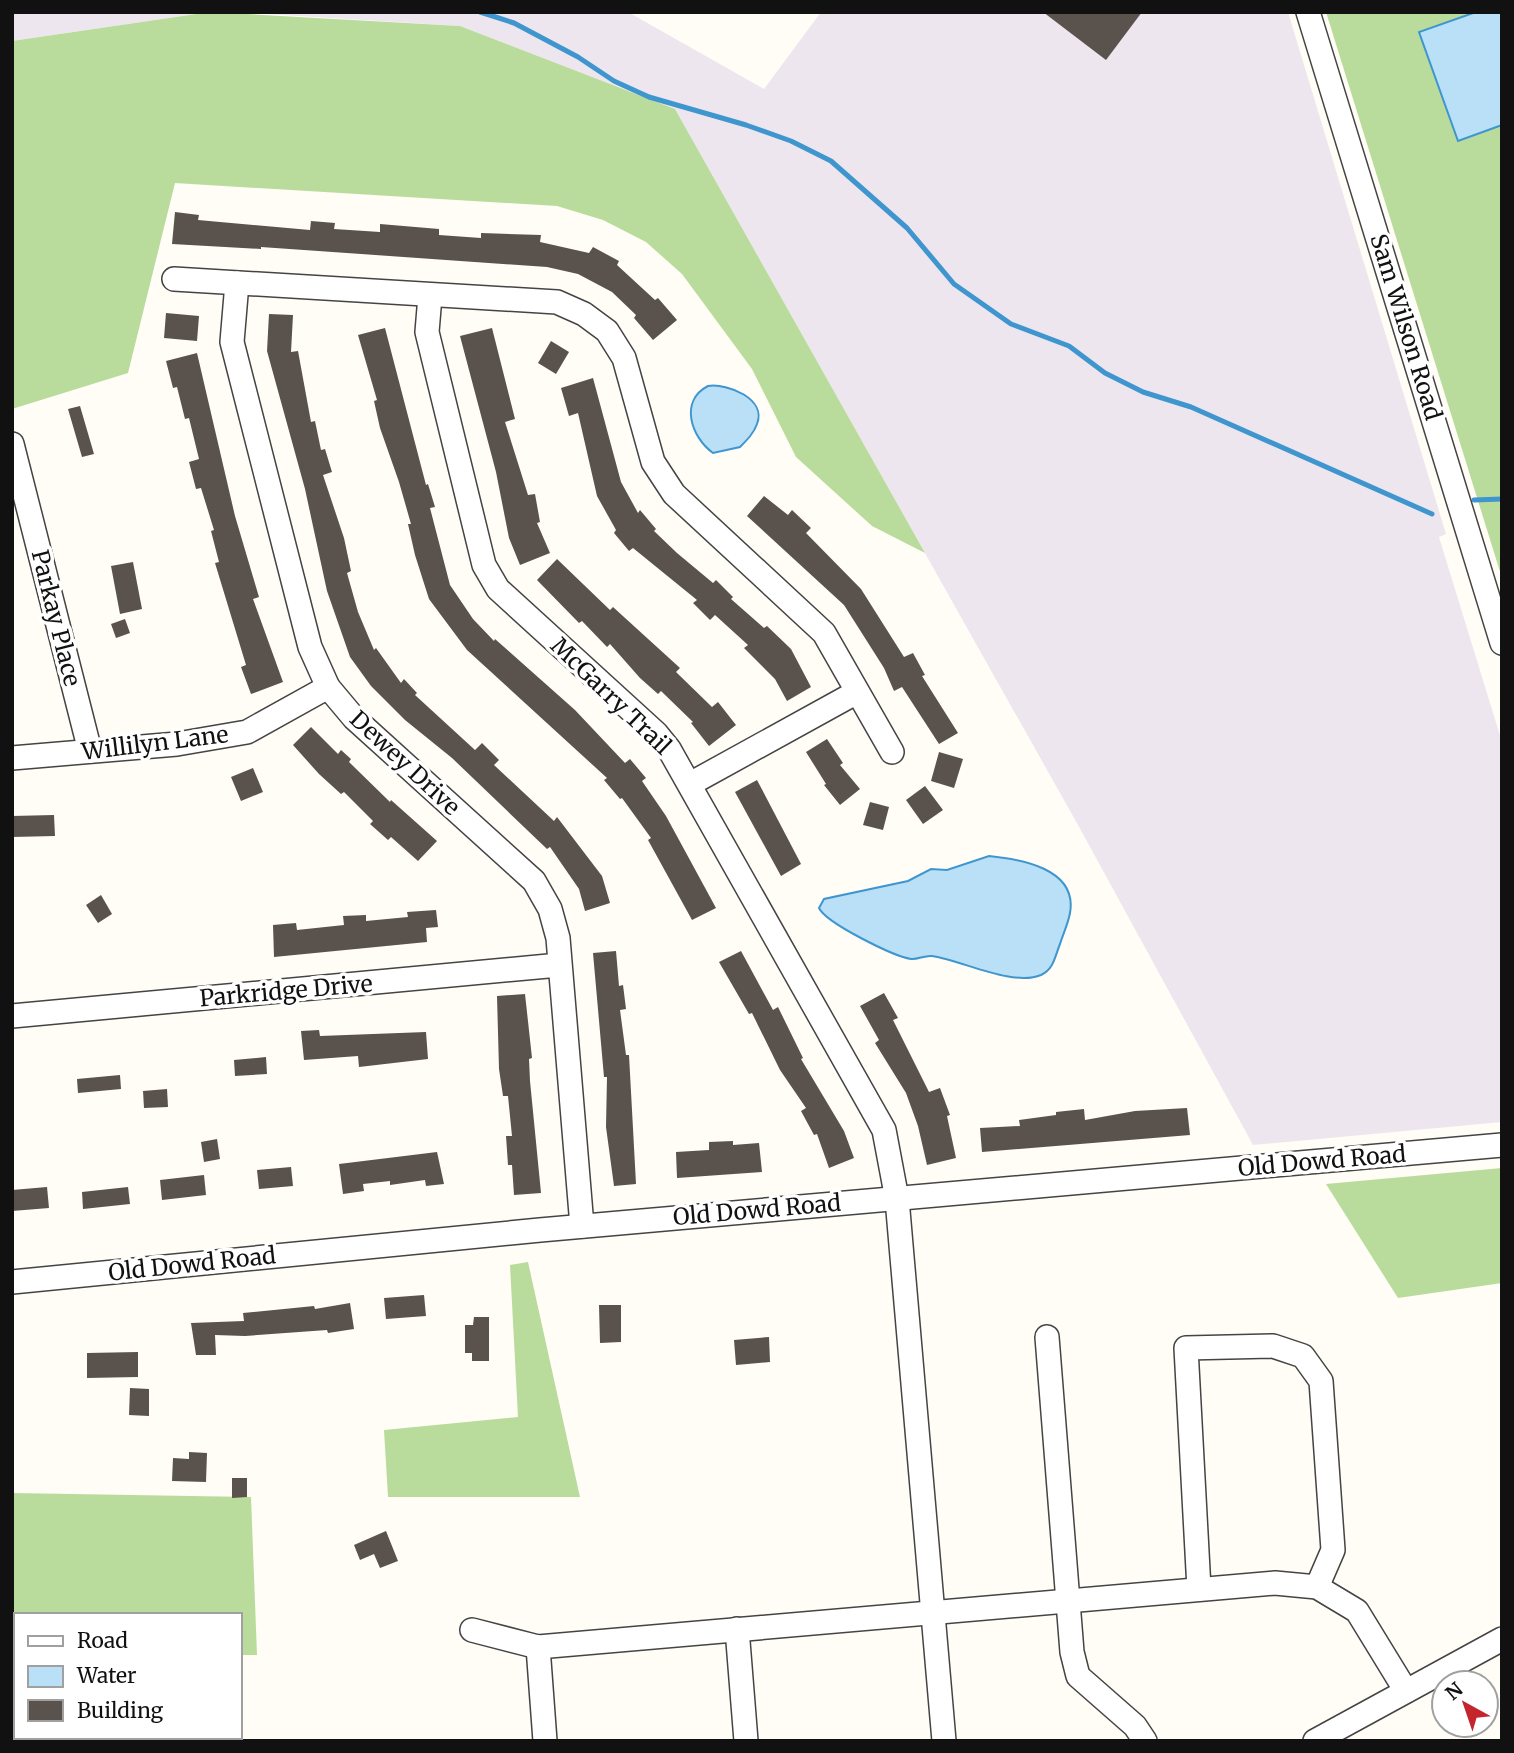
<svg xmlns="http://www.w3.org/2000/svg" width="1514" height="1753" font-family="Merriweather,serif">
<style>
.industrial{fill:#eee6ef}
.forest{fill:#b9dc9c}
.water{fill:#b9e0f7;stroke:#3f96cf;stroke-width:2}
.lines{fill:none;stroke-linecap:round;stroke-linejoin:round}
.stream{stroke:#3f96cf;stroke-width:5}
.building{fill:#5a524d}
.minor-casing{stroke:#444;stroke-width:26}
.minor{stroke:#fff;stroke-width:23}
.labels{text-anchor:middle;stroke-width:7;stroke-linejoin:round;paint-order:stroke}
.street-label{font-size:23px;fill:#111;stroke:#fff}
</style>
<rect width="100%" height="100%" fill="#fffdf5"/>
<!-- industrial -->
<g class="industrial">
<polygon points="12,12 210,12 12,41"/>
<polygon points="234,12 628,12 764,89 821,12 1288,12 1446,534 1439,537 1502,742 1502,1122 1253,1145 1078,825 675,109 460,26"/>
</g>
<!-- forest -->
<g class="forest">
<polygon points="210,12 460,26 675,109 925,553 872,526 796,457 752,369 682,274 646,242 603,220 557,206 175,183 128,373 12,409 12,41"/>
<polygon points="1326,12 1502,12 1502,578"/>
<polygon points="1502,1168 1502,1283 1398,1298 1326,1184"/>
<polygon points="528,1262 580,1497 388,1497 384,1430 518,1417 510,1265"/>
<polygon points="12,1493 251,1497 257,1655 240,1655 240,1615 16,1615 16,1737 84,1737 84,1741 12,1741"/>
</g>
<!-- water -->
<g class="water">
<polygon points="1476,12 1502,12 1502,125 1458,141 1419,32"/>
<path d="M708,386C728,383 767,399 757,424C754,433 747,440 740,447L713,453C691,437 679,401 708,386Z"/>
<path d="M989,856C1019,859 1078,868 1070,913C1068,924 1063,934 1060,944C1055,956 1054,969 1041,975C1013,987 961,960 932,956C925,955 917,960 911,959C893,956 826,923 819,908L824,899L908,881L931,869L947,870Z"/>
</g>
<g class="lines">
<!-- stream -->
<g class="stream">
<polyline points="480,12 514,23 578,57 614,81 649,97 746,125 791,141 831,161 907,228 954,284 1011,324 1069,346 1105,373 1143,392 1191,407 1432,514"/>
<polyline points="1474,500 1502,499"/>
</g>
</g>
<!-- building -->
<g class="building">
<polygon points="1043,12 1142,12 1106,60"/>
<polygon points="175,212 199,215 198,220 310,230 311,221 335,223 334,229 380,232 380,224 439,229 439,235 481,238 481,233 541,235 540,242 589,253 593,247 619,261 617,265 655,300 658,298 677,320 653,340 634,318 636,315 612,292 578,274 547,267 261,247 261,249 172,244"/>
<polygon points="166,313 199,316 197,341 164,338"/>
<polygon points="269,314 293,315 291,352 298,351 311,422 315,421 321,450 325,449 332,472 323,475 344,538 351,571 347,573 358,612 374,650 376,648 401,683 404,679 417,693 415,695 475,750 482,743 499,760 494,765 554,821 557,817 602,876 610,903 585,911 579,889 550,847 547,849 452,758 405,720 371,686 350,657 327,591 305,489 267,351"/>
<polygon points="385,328 426,485 428,484 435,507 430,508 450,585 473,619 494,641 495,639 575,710 625,763 630,759 646,778 642,781 666,816 716,908 692,920 648,840 651,838 622,798 620,799 604,780 607,778 467,650 429,599 415,555 408,524 411,524 399,482 380,428 374,401 377,400 358,335"/>
<polygon points="492,328 515,419 505,422 528,495 535,494 540,522 537,523 550,553 520,565 509,538 496,472 460,336"/>
<polygon points="551,341 569,352 556,374 538,363"/>
<polygon points="197,353 235,516 259,597 253,599 283,682 251,694 241,667 246,665 215,563 219,562 211,531 214,530 201,488 196,489 189,462 199,459 189,418 185,419 177,387 173,388 166,361"/>
<polygon points="593,378 621,482 638,513 640,510 656,529 654,531 677,553 713,583 716,580 733,597 731,599 764,628 767,626 791,649 811,687 787,701 775,679 744,648 748,645 715,615 710,620 693,603 697,600 633,548 629,551 614,533 616,530 597,496 578,413 569,416 561,388"/>
<polygon points="80,406 94,454 82,457 68,409"/>
<polygon points="764,496 788,515 792,510 811,528 806,533 861,589 904,657 913,653 925,675 922,676 958,733 939,744 902,687 894,691 884,668 844,605 747,516"/>
<polygon points="557,559 610,610 613,607 680,668 676,672 712,707 718,702 736,725 709,746 691,723 693,722 661,691 658,694 640,678 610,644 607,647 582,621 579,623 537,580"/>
<polygon points="133,562 142,609 120,614 111,566"/>
<polygon points="125,619 130,633 116,638 111,624"/>
<polygon points="311,727 338,754 341,750 351,759 349,762 390,802 391,800 437,841 418,861 391,837 388,840 370,824 373,821 344,792 341,794 319,774 293,745"/>
<polygon points="827,739 843,763 840,765 860,789 840,805 824,785 826,784 806,752"/>
<polygon points="939,752 963,759 954,788 931,781"/>
<polygon points="253,768 263,792 241,801 231,777"/>
<polygon points="757,780 801,864 781,876 735,792"/>
<polygon points="925,786 943,810 923,824 906,800"/>
<polygon points="870,802 889,807 883,830 863,825"/>
<polygon points="54,815 55,836 12,837 12,816"/>
<polygon points="101,895 112,914 98,923 86,905"/>
<polygon points="436,910 438,927 426,928 427,942 274,957 273,925 296,923 297,930 344,925 343,916 366,915 366,921 408,917 407,912"/>
<polygon points="616,951 619,986 623,985 626,1009 620,1010 626,1055 629,1055 636,1184 614,1186 606,1127 607,1077 604,1077 593,953"/>
<polygon points="741,951 773,1010 778,1007 803,1058 801,1059 844,1131 854,1158 829,1168 817,1134 814,1135 801,1111 806,1108 780,1070 752,1013 749,1014 719,962"/>
<polygon points="884,993 898,1018 893,1020 929,1092 940,1088 950,1115 947,1116 956,1158 927,1165 918,1126 906,1093 875,1043 879,1040 860,1006"/>
<polygon points="525,994 532,1058 529,1059 530,1081 541,1193 514,1195 512,1165 508,1165 506,1136 512,1136 508,1096 503,1096 499,1069 497,996"/>
<polygon points="319,1030 320,1036 426,1032 428,1059 359,1067 358,1056 304,1060 301,1031"/>
<polygon points="266,1057 267,1074 235,1076 234,1060"/>
<polygon points="120,1075 121,1089 78,1093 77,1079"/>
<polygon points="167,1089 168,1107 144,1108 143,1091"/>
<polygon points="1187,1108 1190,1135 982,1152 980,1128 1020,1126 1019,1120 1056,1115 1056,1112 1084,1109 1085,1120 1135,1111"/>
<polygon points="217,1139 220,1159 204,1162 201,1142"/>
<polygon points="733,1141 733,1145 759,1143 762,1172 677,1178 676,1152 709,1150 709,1142"/>
<polygon points="437,1152 444,1184 426,1186 425,1180 390,1185 390,1181 363,1184 364,1191 343,1194 339,1164"/>
<polygon points="291,1167 293,1186 259,1189 257,1170"/>
<polygon points="204,1175 206,1195 162,1200 160,1180"/>
<polygon points="47,1187 49,1208 12,1211 12,1190"/>
<polygon points="128,1187 130,1204 83,1209 82,1192"/>
<polygon points="424,1295 426,1316 386,1319 384,1298"/>
<polygon points="350,1303 354,1329 328,1333 327,1330 245,1336 215,1335 216,1355 196,1355 191,1323 244,1321 243,1313 314,1306 315,1309"/>
<polygon points="599,1305 621,1305 621,1342 600,1343"/>
<polygon points="474,1317 489,1317 489,1361 472,1361 472,1353 465,1353 465,1325 473,1325"/>
<polygon points="769,1337 770,1362 736,1365 734,1340"/>
<polygon points="138,1352 138,1377 87,1378 87,1353"/>
<polygon points="130,1388 149,1389 149,1416 129,1415"/>
<polygon points="189,1452 207,1453 206,1482 172,1481 173,1458 189,1459"/>
<polygon points="232,1478 247,1478 247,1497 232,1498"/>
<polygon points="386,1531 398,1561 380,1568 374,1554 360,1560 354,1545"/>
</g>
<g class="lines">
<defs>
<g id="minor">
<polyline points="1308,12 1502,643"/>
<polyline points="174,279 557,302 584,314 607,331 624,358 653,462 674,494 824,633 892,752"/>
<polyline points="237,283 232,342 310,647 328,687 354,718 534,881 550,909 558,938 582,1226"/>
<polyline points="430,296 427,332 484,565 498,589 656,733 669,749 884,1130 897,1199 944,1741"/>
<polyline points="12,444 90,751"/>
<polyline points="12,758 177,744 247,732 328,687"/>
<polyline points="690,784 857,692"/>
<polyline points="12,1016 559,965"/>
<polyline points="12,1282 540,1230 1502,1145"/>
<polyline points="1047,1337 1072,1652 1078,1676 1135,1726 1145,1741"/>
<polyline points="1199,1589 1186,1348 1273,1346 1303,1356 1321,1381 1333,1550 1317,1587"/>
<polyline points="737,1629 746,1741"/>
<polyline points="472,1630 538,1647 1275,1583 1317,1587 1357,1611 1406,1691"/>
<polyline points="538,1647 545,1741"/>
<polyline points="1315,1741 1502,1639"/>
</g>
</defs>
<!-- minor casing -->
<use href="#minor" class="minor-casing"/>
<!-- minor -->
<use href="#minor" class="minor"/>
</g>
<g class="labels">
<!-- street labels -->
<g class="street-label">
<text transform="translate(1406 327) rotate(73)" y="8">Sam Wilson Road</text>
<text transform="translate(56 618) rotate(76)" y="8">Parkay Place</text>
<text transform="translate(611 696) rotate(44)" y="8">McGarry Trail</text>
<text transform="translate(155 743) rotate(-7)" y="8">Willilyn Lane</text>
<text transform="translate(405 763) rotate(43)" y="8">Dewey Drive</text>
<text transform="translate(286 991) rotate(-5)" y="8">Parkridge Drive</text>
<text transform="translate(1322 1161) rotate(-5)" y="8">Old Dowd Road</text>
<text transform="translate(757 1210) rotate(-5)" y="8">Old Dowd Road</text>
<text transform="translate(192 1264) rotate(-6)" y="8">Old Dowd Road</text>
</g>
</g>
<!-- border -->
<rect width="1514" height="1753" fill="none" stroke="#111111" stroke-width="28"/>
<!-- legend -->
<rect x="14" y="1613" width="228" height="126" fill="#ffffff" stroke="#a0a0a0" stroke-width="2"/>
<rect x="28" y="1636" width="35" height="10" fill="#ffffff" stroke="#a0a0a0" stroke-width="2"/>
<text x="77" y="1648" font-size="21" fill="#111111">Road</text>
<rect x="28" y="1666" width="35" height="21" fill="#b9e0f7" stroke="#a0a0a0" stroke-width="2"/>
<text x="77" y="1683" font-size="21" fill="#111111">Water</text>
<rect x="28" y="1700" width="35" height="21" fill="#5a524d" stroke="#a0a0a0" stroke-width="2"/>
<text x="77" y="1718" font-size="21" fill="#111111">Building</text>
<!-- north arrow -->
<g transform="translate(1465 1704) rotate(320)"><circle r="33" fill="#ffffff" stroke="#a0a0a0" stroke-width="2"/>
<path d="M0-5L12 26L0 18L-12 26Z" fill="#c4262e"/>
<text y="-10" font-size="19" font-weight="bold" text-anchor="middle" fill="#111111">N</text>
</g>
</svg>
